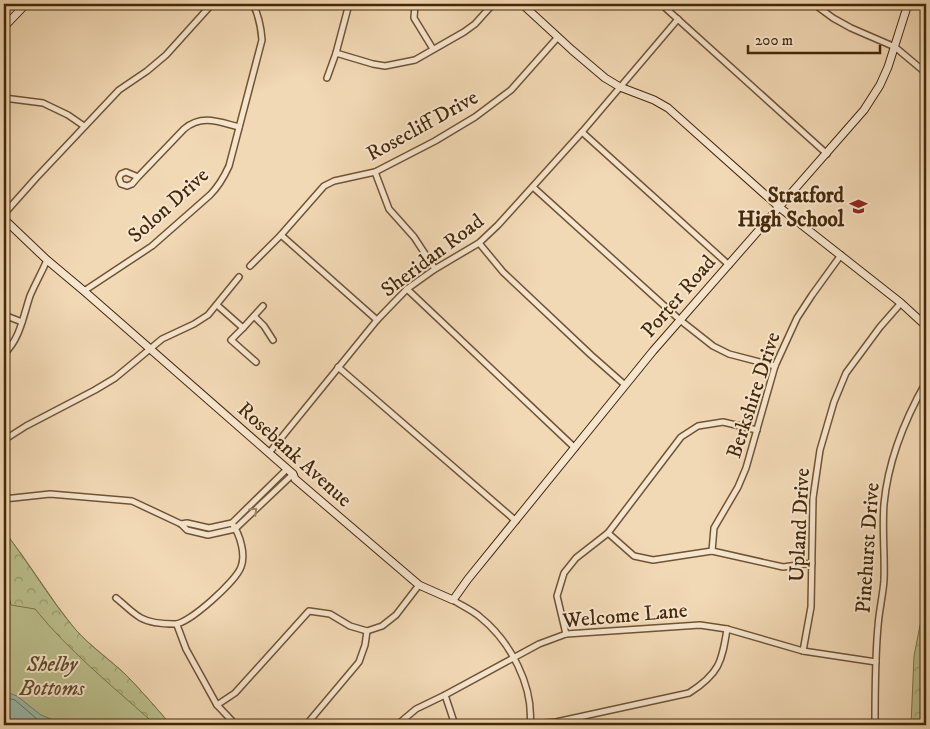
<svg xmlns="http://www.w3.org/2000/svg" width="930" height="729" font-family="'IM FELL DW Pica',serif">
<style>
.green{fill:#bbbf8d;stroke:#7f744b}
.forest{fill:url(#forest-crowns);stroke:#7f744b}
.water{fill:#9bbaab;stroke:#78806a}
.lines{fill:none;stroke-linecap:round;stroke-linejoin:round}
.shore{stroke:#6f715a;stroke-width:1}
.street-casing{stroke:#6f5434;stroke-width:8}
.secondary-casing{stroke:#432809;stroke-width:9}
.street{stroke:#f7e6cf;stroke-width:5}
.secondary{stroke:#f7e6cf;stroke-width:7}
.oneway{stroke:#9d876c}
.labels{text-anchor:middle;stroke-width:4;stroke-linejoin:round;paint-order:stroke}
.street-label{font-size:21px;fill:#432809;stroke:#f7e6cf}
.poi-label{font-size:21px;font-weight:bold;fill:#432809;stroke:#f7e6cf;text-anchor:end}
.park-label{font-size:21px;font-style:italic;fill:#614e2a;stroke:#f7e6cf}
</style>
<defs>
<pattern id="forest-crowns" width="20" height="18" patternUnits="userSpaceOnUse" patternTransform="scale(1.25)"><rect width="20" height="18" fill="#bbbf8d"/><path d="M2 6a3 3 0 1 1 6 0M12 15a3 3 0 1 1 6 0" fill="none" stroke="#9a9b71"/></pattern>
</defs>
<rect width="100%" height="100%" fill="#f2d9b5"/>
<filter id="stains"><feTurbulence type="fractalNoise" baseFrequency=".004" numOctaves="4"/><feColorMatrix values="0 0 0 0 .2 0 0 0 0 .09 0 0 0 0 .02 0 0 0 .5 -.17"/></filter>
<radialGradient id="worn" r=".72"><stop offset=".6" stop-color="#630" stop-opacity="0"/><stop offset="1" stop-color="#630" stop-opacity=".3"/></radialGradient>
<!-- green -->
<path class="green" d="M4,531C29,562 49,597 74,628C89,645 108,658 125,674C141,690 156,708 171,725H4Z"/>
<!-- forest -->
<g class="forest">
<path d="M4,531C29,563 50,600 76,630C91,647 109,659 125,674C141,690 156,708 171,725H143L149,719C110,684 68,650 35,609L11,605L4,574Z"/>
<polygon points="926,595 926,725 911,725 914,656"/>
</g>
<!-- water -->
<polygon class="water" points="6,692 17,696 41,715 56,721 61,725 4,725 4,693"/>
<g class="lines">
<!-- shore -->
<polyline class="shore" points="4,697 15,700 38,720 52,725"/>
<defs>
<g id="street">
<polyline points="415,4 414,18 433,49"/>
<polyline points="661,4 827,154"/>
<polyline points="814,4 833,18 851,28 895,47 926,73"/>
<polyline points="336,53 373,64 385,66 415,60 464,32 475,24 493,4"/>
<polyline points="327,78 336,53 349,4"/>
<polyline points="4,98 43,103 68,115 84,126"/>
<polyline points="582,132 729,265"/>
<polyline points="375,172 389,209 414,237 435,269"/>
<path d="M138,177L132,184L127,186L121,184L119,178L121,174L126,172L138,177L184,129C202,114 219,122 239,127"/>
<polyline points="533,187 680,320 713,346 729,354 775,366"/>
<polyline points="4,214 36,178 119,90 147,71 166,55 212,4"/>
<polyline points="281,235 377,320"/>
<polyline points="479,243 503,272 591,355 625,385"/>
<polyline points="250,266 281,235 324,186 334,181 375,172 435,141 475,117 511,90 558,37"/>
<polyline points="407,289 575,448"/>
<path d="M84,291L152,246L210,195C219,186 224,177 229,166L262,40C261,26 259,16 253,4"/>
<polyline points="217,305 243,328 263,306"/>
<polyline points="4,315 22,322"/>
<polyline points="254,316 264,326 273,340"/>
<polyline points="243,328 231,340 256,362"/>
<path d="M4,354C20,339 23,317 30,296C35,284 42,272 47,260"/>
<polyline points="338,367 516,521"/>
<polyline points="4,440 26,426 95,390 115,378 162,339 194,324 208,315 239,277"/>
<polyline points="269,453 377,320 407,289 435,269 479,243 498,225 582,132 678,19"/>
<polyline points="4,499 50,494 132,501 181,524 187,530 208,535 235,529 293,474"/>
<polyline points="181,524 187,523 209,528 232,523 287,469"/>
<polyline points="608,533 634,556 653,560 712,551 783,567 812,563"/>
<polyline points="712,551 714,528 738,487 746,468 775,366 797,318 812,295 841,255"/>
<path d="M116,598C124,604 132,613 141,618C150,623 164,624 175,624C189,624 236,581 241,567C246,554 240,535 232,523"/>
<path d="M453,600C462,606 472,610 480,617C510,641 534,686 530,725"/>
<polyline points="177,625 186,649 217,705 236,725"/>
<polyline points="566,634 557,596 564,573 576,558 608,533 681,437 698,426 723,422 757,430"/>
<polyline points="803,651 811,607 813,498 820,450 834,402 846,373 880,327 901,303"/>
<polyline points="445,695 455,725"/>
<polyline points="217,705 235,693 309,611 330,614 350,626 367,631"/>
<path d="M531,724L556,722L689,693C719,674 722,662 727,629"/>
<polyline points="306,725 359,662 365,645 367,631 382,626 396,615 419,585"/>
<polyline points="397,725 416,709 445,695 539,644 566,634 700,625 727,629 803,651 876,662"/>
<path d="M875,725C875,692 875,659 878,626C879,611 883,595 884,580C885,555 882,529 884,504C888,461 905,419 926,382"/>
</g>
<g id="secondary">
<polyline points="522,4 572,50 605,78 620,87 654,100 668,108 779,207 901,303 926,326"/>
<polyline points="4,27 26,4"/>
<polyline points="4,219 47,260 84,291 293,474 295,479 419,585 453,600 468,579 653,351 864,110 880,85 888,67 908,4"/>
</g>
</defs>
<!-- street casing -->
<use href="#street" class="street-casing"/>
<!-- secondary casing -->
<use href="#secondary" class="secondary-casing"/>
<!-- street -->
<use href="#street" class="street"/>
<!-- secondary -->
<use href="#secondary" class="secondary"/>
</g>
<!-- one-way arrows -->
<defs><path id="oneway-chevron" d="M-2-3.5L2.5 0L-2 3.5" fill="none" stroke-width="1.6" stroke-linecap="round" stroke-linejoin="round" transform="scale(1.25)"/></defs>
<use class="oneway" href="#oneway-chevron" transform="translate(254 511) rotate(-44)"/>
<!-- icons -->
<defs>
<symbol id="school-bare" viewBox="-9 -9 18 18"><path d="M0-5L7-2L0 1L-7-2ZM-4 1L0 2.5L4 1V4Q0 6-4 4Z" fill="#8f2418" stroke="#f7e6cf" stroke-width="2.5" paint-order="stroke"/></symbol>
</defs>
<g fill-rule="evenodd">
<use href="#school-bare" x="846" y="194" width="25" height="25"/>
</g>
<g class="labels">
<!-- street labels -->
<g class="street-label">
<text transform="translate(422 125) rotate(-29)" y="7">Rosecliff Drive</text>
<text transform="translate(168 205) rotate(-42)" y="7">Solon Drive</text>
<text transform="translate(432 255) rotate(-37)" y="7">Sheridan Road</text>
<text transform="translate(678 296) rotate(-49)" y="7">Porter Road</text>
<text transform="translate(753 395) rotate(-72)" y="7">Berkshire Drive</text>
<text transform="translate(295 454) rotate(42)" y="7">Rosebank Avenue</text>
<text transform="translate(799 525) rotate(-87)" y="7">Upland Drive</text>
<text transform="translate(867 548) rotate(-86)" y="7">Pinehurst Drive</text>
<text transform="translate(625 615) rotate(-5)" y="7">Welcome Lane</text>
</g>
<!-- poi labels -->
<g class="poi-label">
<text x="844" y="202">Stratford<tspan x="844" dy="24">High School</tspan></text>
</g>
<!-- park labels -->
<g class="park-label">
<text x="52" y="671">Shelby<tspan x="52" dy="24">Bottoms</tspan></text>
</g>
</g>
<!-- margin -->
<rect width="930" height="729" fill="none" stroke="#f2d9b5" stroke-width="20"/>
<rect x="5" y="5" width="920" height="719" fill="none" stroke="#432809" stroke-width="2.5"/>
<rect x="10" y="10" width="910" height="709" fill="none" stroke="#432809"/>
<!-- scale -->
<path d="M748 45v8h132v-8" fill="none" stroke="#432809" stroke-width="2.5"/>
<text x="755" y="45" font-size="15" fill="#432809" stroke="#f7e6cf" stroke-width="4" paint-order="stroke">200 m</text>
<rect width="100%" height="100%" filter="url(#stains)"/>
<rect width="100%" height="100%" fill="url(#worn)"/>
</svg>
